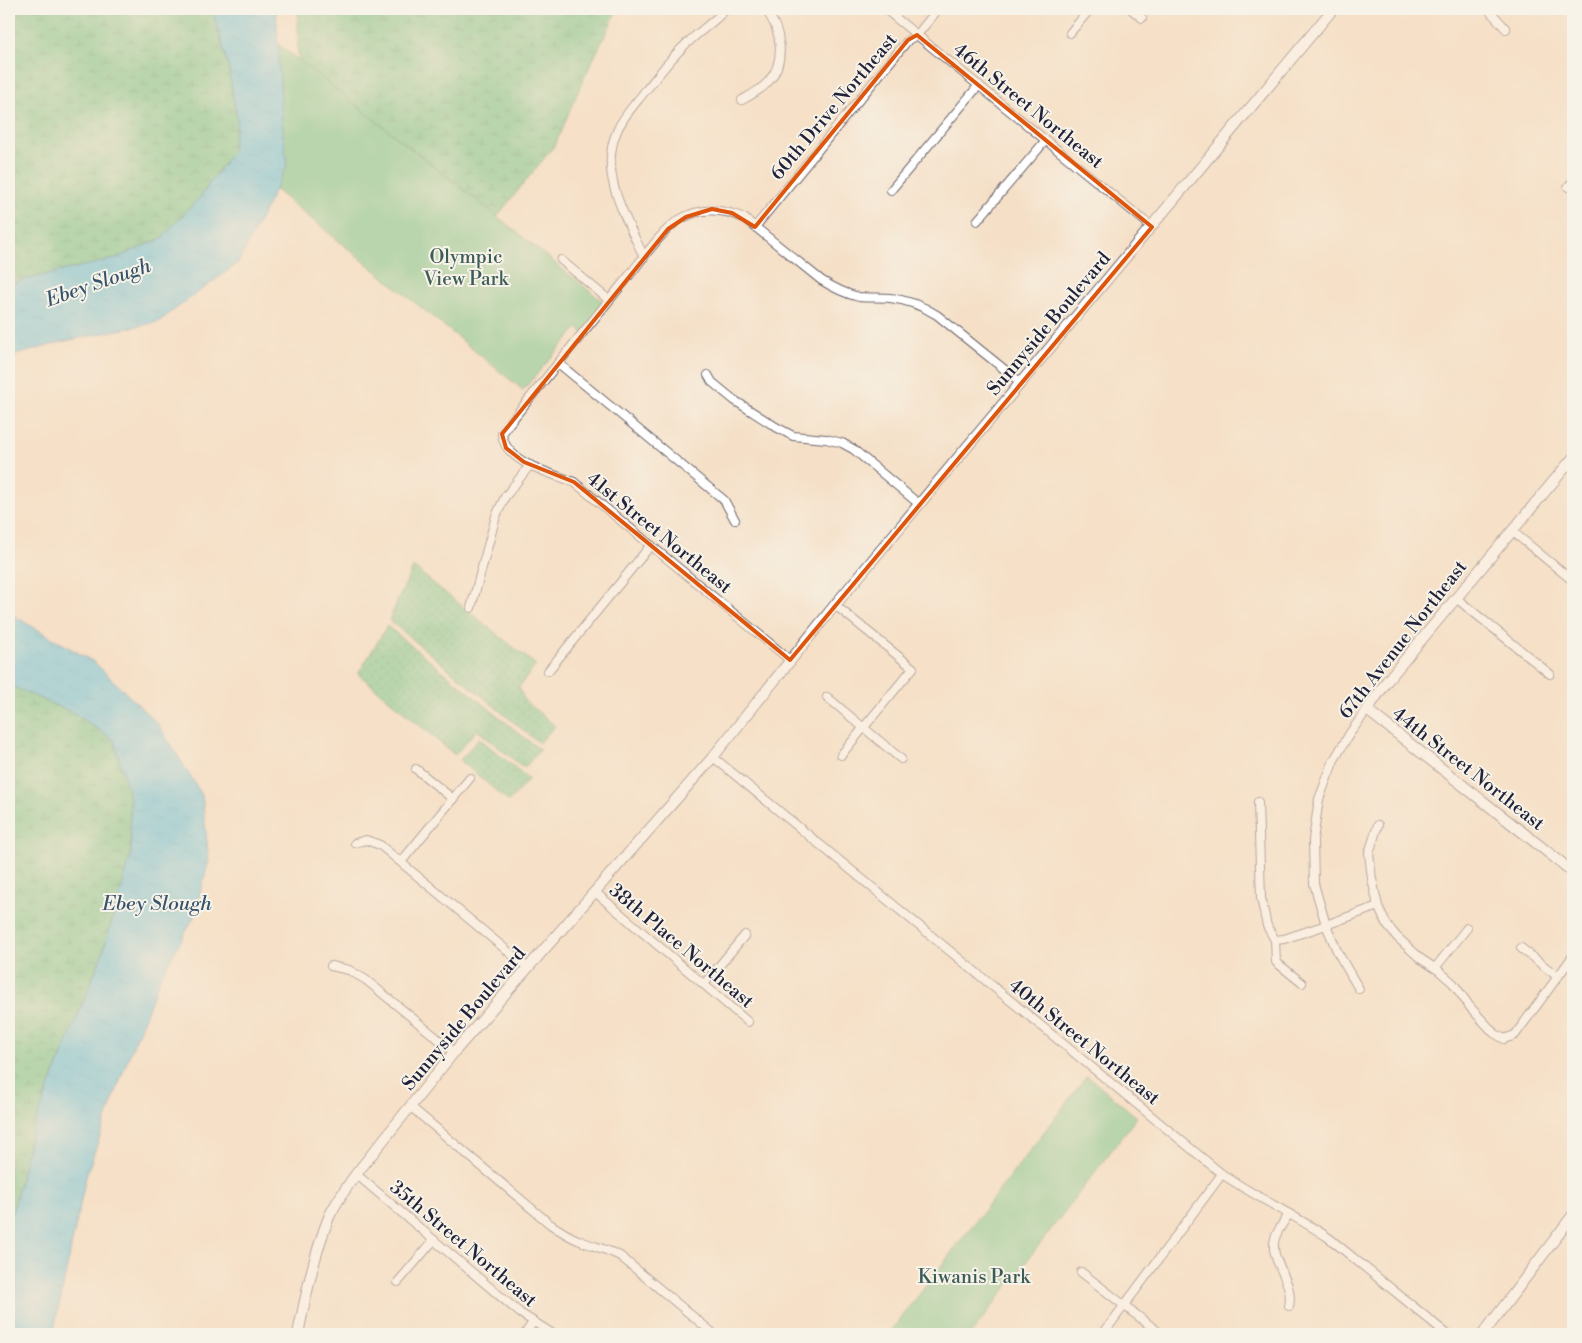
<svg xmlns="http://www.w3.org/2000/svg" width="1582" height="1343" font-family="'Libre Bodoni',serif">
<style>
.grass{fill:url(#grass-dots);stroke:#497564}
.wetland{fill:url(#wetland-marsh);stroke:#497564}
.park{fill:#70c88e;stroke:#497564}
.water{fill:url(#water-ripples);stroke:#43748e}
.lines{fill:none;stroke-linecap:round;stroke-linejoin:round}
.minor-casing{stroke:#6c646c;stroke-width:10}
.tertiary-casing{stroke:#6c646c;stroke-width:12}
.minor{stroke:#fff;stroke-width:8}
.tertiary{stroke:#fff;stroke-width:10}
.marked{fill:none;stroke:#de560e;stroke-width:4;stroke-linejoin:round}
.labels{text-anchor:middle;stroke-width:4;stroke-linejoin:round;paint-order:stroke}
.street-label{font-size:19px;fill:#22223b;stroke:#f7f3e8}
.park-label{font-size:19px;fill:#3d5c58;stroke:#f7f3e8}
.water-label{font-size:20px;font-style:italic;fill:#36536d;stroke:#f7f3e8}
</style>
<defs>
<pattern id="grass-dots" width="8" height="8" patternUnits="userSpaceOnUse" patternTransform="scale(1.25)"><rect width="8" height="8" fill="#70c88e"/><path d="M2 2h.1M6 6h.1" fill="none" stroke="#5ca275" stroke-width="1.8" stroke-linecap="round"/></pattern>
<pattern id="wetland-marsh" width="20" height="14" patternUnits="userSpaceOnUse" patternTransform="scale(1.25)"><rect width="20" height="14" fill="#70c88e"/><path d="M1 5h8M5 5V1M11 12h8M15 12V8" fill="none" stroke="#5ca275"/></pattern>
<pattern id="water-ripples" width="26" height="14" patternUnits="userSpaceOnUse" patternTransform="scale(1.25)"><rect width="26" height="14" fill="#64c5e2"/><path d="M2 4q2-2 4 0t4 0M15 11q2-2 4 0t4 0" fill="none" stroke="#56a9c3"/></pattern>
</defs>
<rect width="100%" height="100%" fill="#f7f3e8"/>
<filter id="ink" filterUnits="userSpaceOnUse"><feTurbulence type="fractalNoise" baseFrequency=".02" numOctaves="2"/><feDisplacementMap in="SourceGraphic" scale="10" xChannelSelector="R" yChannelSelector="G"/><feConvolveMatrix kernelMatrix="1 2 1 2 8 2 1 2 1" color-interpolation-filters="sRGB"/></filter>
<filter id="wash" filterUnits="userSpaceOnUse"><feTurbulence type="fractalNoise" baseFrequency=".0096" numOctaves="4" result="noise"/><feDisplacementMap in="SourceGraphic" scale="20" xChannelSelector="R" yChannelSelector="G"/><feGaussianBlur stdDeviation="1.12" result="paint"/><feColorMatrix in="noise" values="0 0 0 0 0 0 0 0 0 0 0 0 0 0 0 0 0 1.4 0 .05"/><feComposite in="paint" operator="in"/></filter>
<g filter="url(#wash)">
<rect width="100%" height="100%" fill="#f5e0c7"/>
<!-- grass -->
<g class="grass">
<polygon points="413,567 536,665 519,687 524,700 555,726 539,743 389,620"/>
<polygon points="387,626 540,750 524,768 477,730 455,755 358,674"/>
<polygon points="479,738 529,779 509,802 460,760"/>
</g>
<!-- wetland -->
<g class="wetland">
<polygon points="9,9 212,9 228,65 237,120 232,152 200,197 162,238 114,259 23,280 9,285"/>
<polygon points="298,9 618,9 583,80 555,145 439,288 301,78 298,54"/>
<polygon points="9,685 74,713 114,740 130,799 131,855 102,955 31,1133 14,1207 9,1220"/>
</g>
<!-- park -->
<g class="park">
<polygon points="277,43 492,212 607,305 584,334 577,328 523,390 272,187"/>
<polygon points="1087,1076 1137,1117 971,1334 889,1334"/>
</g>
<!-- water -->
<g class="water">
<polygon points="212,9 276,9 282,119 287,166 238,263 158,322 65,341 9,357 9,285 23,280 114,259 162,238 200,197 232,152 237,120 228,65"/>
<polygon points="9,613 94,662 158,724 202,795 209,861 193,919 160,978 121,1077 86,1176 53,1334 9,1334 9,1220 14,1207 31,1133 102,955 131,855 130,799 114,740 74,713 9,685"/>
</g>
</g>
<g filter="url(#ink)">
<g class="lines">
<defs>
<g id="minor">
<polyline points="885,9 1152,227"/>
<polyline points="1131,9 1142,18"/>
<polyline points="1488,9 1506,29"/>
<polyline points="1070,33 1090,9"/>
<path d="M742,100C751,95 761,90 768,82C787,61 781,29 765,9"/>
<polyline points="1568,187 1573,181"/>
<polyline points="891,190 979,85"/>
<polyline points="977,221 1046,140"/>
<polyline points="755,227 908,40 917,35 938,9"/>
<path d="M644,257C626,218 598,174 617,131C623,116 636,103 646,90C658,76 669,60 683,47C697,33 713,23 726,9"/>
<polyline points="561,260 609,300"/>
<polyline points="558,363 724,500 735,520"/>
<polyline points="708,375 712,382 734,400 776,427 793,436 826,439 842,443 853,449 919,504"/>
<polyline points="1512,531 1573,581"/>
<polyline points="1456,598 1550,674"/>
<polyline points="835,605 913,668 841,755"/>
<polyline points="471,608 496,516 505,497 530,465"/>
<path d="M790,660L574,482C551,473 505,463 502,434L508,425C548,376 588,326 628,277C640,262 663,229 679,220C700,207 721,208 744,218L821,280C832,287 846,294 859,297C870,298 880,297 890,298C907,300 923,306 937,315L1020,382"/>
<polyline points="548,671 651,545"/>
<polyline points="827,697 901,759"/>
<path d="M713,757L1222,1174C1257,1198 1295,1215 1329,1238L1447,1334"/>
<polyline points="416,769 453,799"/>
<polyline points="1258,802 1261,898 1267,926 1275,940 1284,939 1326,925 1378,906"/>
<polyline points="1378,825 1369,853 1372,879 1378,906 1387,925 1397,937 1421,959 1438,970 1453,983 1470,1007 1494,1033 1504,1039 1515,1035 1573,956"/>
<polyline points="355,843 366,840 380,845 528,968"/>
<polyline points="401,862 470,778"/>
<polyline points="595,892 748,1022"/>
<polyline points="1275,940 1276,962 1302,983"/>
<polyline points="1521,948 1558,977"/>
<polyline points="331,966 349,970 366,980 454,1052"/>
<polyline points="1435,968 1467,928"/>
<polyline points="704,984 745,935"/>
<polyline points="1359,989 1338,953 1326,925 1314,884 1313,840 1319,799 1334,760 1350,733 1367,710"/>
<path d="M411,1107L550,1224C559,1230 568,1236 578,1240C592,1246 607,1249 620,1256L714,1334"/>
<polyline points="356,1174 520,1313 553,1334"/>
<polyline points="1081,1272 1161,1334"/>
<polyline points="398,1282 434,1240"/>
<path d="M1289,1306C1295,1280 1268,1261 1275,1238C1278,1229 1284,1222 1289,1214"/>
<polyline points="525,1334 533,1322"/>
<polyline points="1103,1334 1222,1174"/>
</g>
<g id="tertiary">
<polyline points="1573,458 1387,681 1367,710 1573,872"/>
<path d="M298,1334C306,1295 314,1255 329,1217C336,1202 346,1188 356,1174L454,1052L713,757L835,605L1333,9"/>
<polyline points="1483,1334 1573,1215"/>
</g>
</defs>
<!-- minor casing -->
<use href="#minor" class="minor-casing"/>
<!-- tertiary casing -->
<use href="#tertiary" class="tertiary-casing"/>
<!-- minor -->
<use href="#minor" class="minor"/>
<!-- tertiary -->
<use href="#tertiary" class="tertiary"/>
</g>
</g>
<!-- marked area -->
<path d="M0 0H1582V1343H0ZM917,35L1152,227L790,660L574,482L524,462L506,448L502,434L668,229L686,217L712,209L732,213L755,227L908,40Z" fill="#f5e0c7" fill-opacity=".55" fill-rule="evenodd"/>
<path class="marked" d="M917,35L1152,227L790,660L574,482L524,462L506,448L502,434L668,229L686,217L712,209L732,213L755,227L908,40Z"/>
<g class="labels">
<!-- street labels -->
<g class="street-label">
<text transform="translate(1029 105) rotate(39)" y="7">46th Street Northeast</text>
<text transform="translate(833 106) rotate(-50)" y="7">60th Drive Northeast</text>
<text transform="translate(1048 323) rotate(-50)" y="7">Sunnyside Boulevard</text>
<text transform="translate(660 532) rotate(39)" y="7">41st Street Northeast</text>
<text transform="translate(1402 639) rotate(-52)" y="7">67th Avenue Northeast</text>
<text transform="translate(1469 768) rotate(38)" y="7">44th Street Northeast</text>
<text transform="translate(682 945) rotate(40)" y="7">38th Place Northeast</text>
<text transform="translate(463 1018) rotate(-50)" y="7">Sunnyside Boulevard</text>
<text transform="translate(1085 1041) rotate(39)" y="7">40th Street Northeast</text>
<text transform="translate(464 1243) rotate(40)" y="7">35th Street Northeast</text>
</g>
<!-- park labels -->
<g class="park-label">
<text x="466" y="263">Olympic<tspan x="466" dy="22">View Park</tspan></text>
<text x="974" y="1283">Kiwanis Park</text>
</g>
<!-- water labels -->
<g class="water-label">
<text transform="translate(98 282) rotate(-19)" y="7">Ebey Slough</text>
<text x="157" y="910">Ebey Slough</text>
</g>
</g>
<!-- margin -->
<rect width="1582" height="1343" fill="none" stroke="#f7f3e8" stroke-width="30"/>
</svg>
